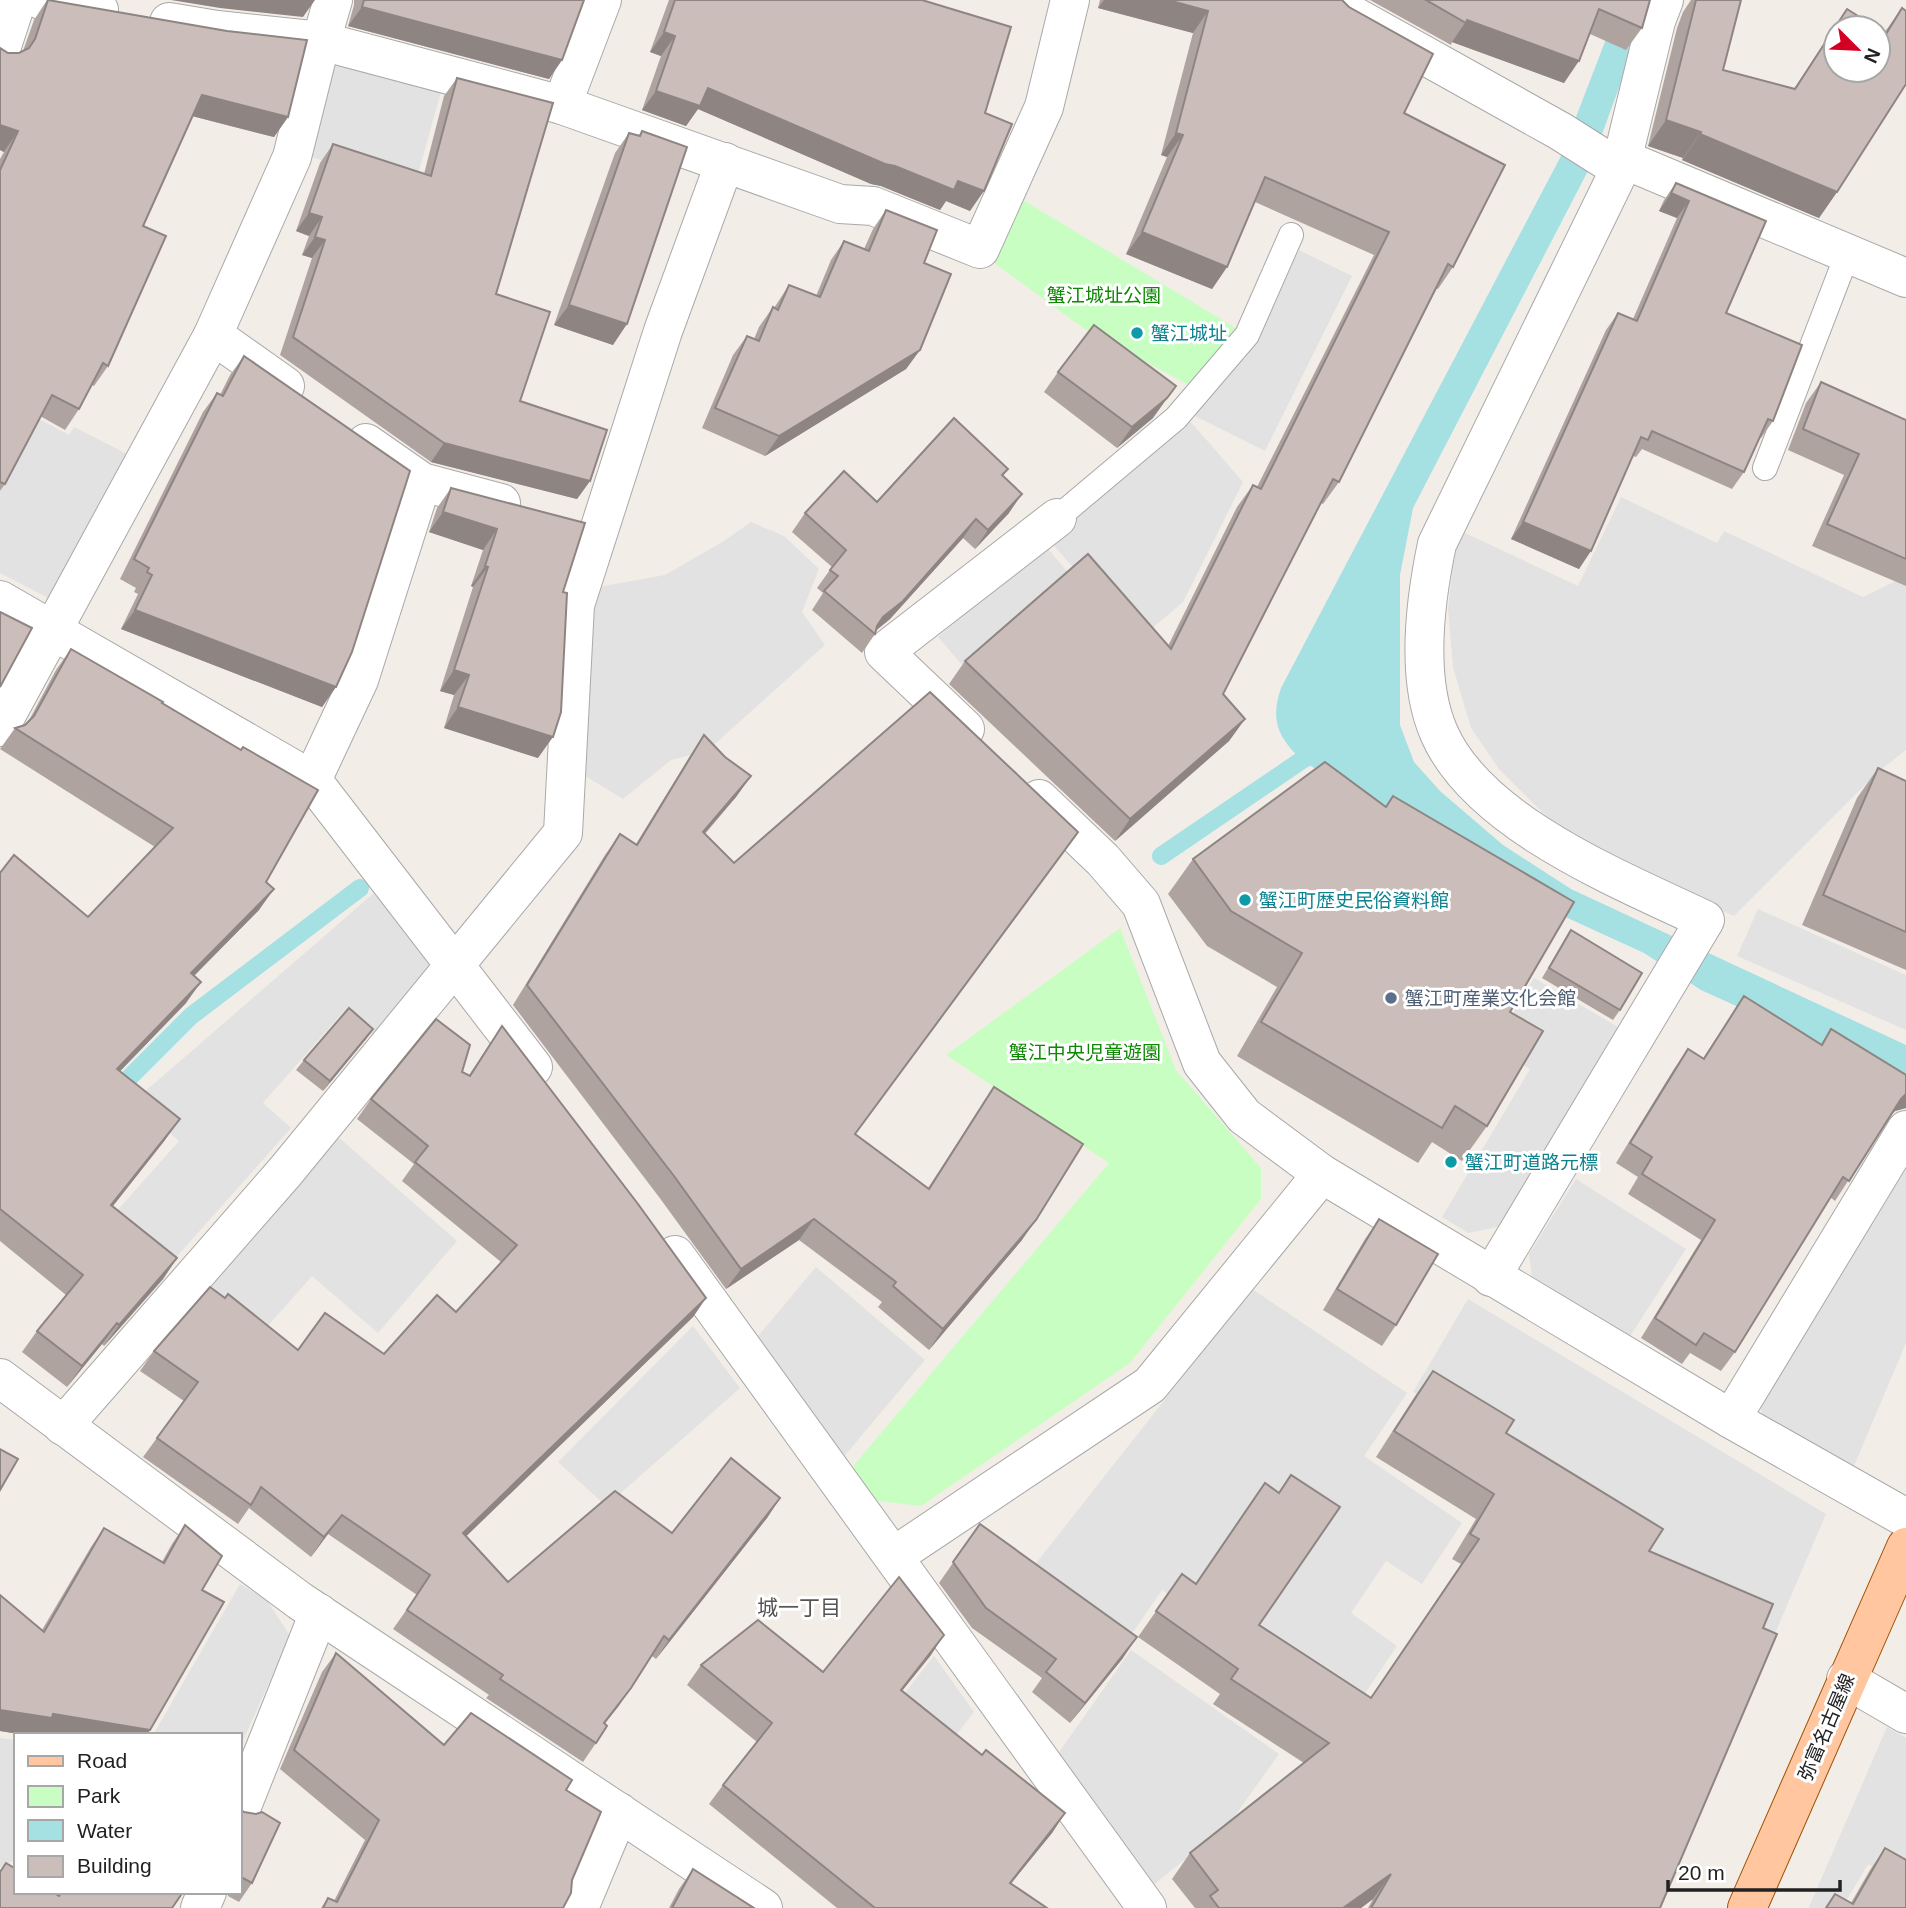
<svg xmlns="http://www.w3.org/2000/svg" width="1906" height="1908" font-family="Helvetica,'Noto Sans JP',sans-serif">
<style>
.park{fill:#c9fec3}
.parking{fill:#e2e2e2}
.water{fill:#a5e0e3}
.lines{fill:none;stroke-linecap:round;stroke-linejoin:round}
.stream{stroke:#a5e0e3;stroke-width:18}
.lane-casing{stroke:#a9a9a9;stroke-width:26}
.street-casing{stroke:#a9a9a9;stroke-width:40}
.primary-casing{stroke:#9f5000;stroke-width:40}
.lane{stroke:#fff;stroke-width:24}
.street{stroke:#fff;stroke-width:38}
.primary{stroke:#ffc6a0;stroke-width:38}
.wall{fill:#afa3a0}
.shaded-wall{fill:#8e8582}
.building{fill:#cbbeba;stroke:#8e8582;stroke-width:2}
.culture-dot{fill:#0f9aa8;stroke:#fff;stroke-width:2.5}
.service-dot{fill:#5c6f8a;stroke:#fff;stroke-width:2.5}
.labels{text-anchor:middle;stroke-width:6;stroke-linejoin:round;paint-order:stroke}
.park-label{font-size:19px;fill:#0e8803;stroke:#fff}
.culture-label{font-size:19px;fill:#0d838f;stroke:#fff;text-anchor:start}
.service-label{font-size:19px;fill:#4e5e75;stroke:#fff;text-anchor:start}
.street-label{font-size:19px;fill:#222;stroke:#fff}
.neighbourhood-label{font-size:21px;fill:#555;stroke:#fff}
</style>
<rect width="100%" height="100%" fill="#f3ede8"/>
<!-- park -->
<g class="park">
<polygon points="1023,200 1244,333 1194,388 1083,328 994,263"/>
<polygon points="1120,928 1176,1070 1261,1168 1261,1199 1130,1363 921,1506 870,1500 849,1471 1109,1163 946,1055"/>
</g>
<!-- parking -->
<g class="parking">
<polygon points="330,57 442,88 415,185 303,155"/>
<polygon points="1299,250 1352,276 1265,451 1189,413 1238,356 1245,359"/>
<polygon points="39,419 69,435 74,427 131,456 54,601 0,573 0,492"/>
<polygon points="1189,420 1243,482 1183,602 1137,641 1050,541"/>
<polygon points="1621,497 1717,543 1724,531 1863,597 1906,576 1906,750 1879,771 1734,916 1606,861 1565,835 1499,769 1471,728 1453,667 1448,609 1454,555 1463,532 1578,586"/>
<polygon points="751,522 784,536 819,569 802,612 825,645 707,751 671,760 623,799 572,768 593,588 665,575 724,541"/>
<polygon points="1044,544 1070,575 964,667 938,637"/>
<polygon points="374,893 433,966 372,1035 344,1011 263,1103 291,1128 163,1272 107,1222 179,1141 134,1101"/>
<polygon points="1758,909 1906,975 1906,1030 1737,956"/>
<polygon points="1534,978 1618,1027 1502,1226 1468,1233 1442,1217 1530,1069 1493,1047"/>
<polygon points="337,1136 457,1241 378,1333 312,1276 259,1336 205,1289"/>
<polygon points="1902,1167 1906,1169 1906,1343 1854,1466 1763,1416 1759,1402"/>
<polygon points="1576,1179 1686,1249 1629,1338 1532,1278 1529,1254"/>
<polygon points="816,1267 925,1360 841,1460 754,1341"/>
<polygon points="1252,1289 1407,1393 1364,1456 1462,1523 1422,1584 1386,1561 1351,1613 1397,1646 1349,1717 1162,1590 1129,1638 1033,1567"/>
<polygon points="1468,1299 1826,1514 1774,1636 1587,1654 1650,1550 1503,1461 1509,1449 1413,1392"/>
<polygon points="693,1326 740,1388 606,1506 558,1462"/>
<polygon points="240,1584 267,1600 290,1636 240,1747 240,1735 153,1735"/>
<polygon points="1131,1650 1279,1754 1229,1824 1152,1886 1057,1755"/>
<polygon points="934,1656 974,1712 906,1798 854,1757"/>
<polygon points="1887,1727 1906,1738 1906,1887 1868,1864 1842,1908 1810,1908 1809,1907"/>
<polygon points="0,1738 16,1740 16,1859 0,1868"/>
</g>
<!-- water -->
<path class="water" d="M1621,0H1651L1590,167L1413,508L1400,575V725L1414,762L1440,791L1503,845L1571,889L1906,1045V1083L1701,990L1644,953L1487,881L1302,760C1278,738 1270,720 1281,688L1561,156Z"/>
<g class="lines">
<!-- stream -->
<g class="stream">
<polyline points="1161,856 1302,760 1322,750"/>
<polyline points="113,1094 191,1016 360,888"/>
</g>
<defs>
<g id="lane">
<polyline points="1765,468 1847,255"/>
<polyline points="1057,518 1176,418 1247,335 1291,235"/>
</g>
<g id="street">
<polyline points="41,0 99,10"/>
<polyline points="1345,0 1345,11 1560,131 1620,169"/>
<polyline points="169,22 217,30 321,41 562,105 840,204 873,206 980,249 1044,107 1070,0"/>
<polyline points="0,52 17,0"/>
<polyline points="562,105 602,0"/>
<polyline points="1623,159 1906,278"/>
<polyline points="213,335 285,386"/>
<polyline points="366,443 422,482 501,503"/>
<polyline points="0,600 312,780 533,1067"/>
<polyline points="0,727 213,335 292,157 321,41 333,0"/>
<polyline points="965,729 884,652 1057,518"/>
<polyline points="312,780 359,680 422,482"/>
<polyline points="1039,799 1103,860 1141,904 1202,1063 1244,1116 1322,1174 1731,1419 1906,1518"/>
<polyline points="675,1255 1147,1908"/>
<path d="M1491,1277L1705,920C1621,880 1478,823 1439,733C1415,678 1425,601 1437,544L1620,169L1656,21L1664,0"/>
<polyline points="0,1378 300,1601 763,1908"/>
<polyline points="1731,1419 1906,1130"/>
<polyline points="63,1426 285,1172 563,833 575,605 663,331 725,162"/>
<polyline points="894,1556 1150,1385 1322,1174"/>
<polyline points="1846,1679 1906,1714"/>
<polyline points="240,1811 319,1613"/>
<polyline points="200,1908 207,1892"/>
<polyline points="579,1908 619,1812"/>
</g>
<polyline id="primary" points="1747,1908 1906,1547"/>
</defs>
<!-- lane casing -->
<use href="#lane" class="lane-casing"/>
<!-- street casing -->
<use href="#street" class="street-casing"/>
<!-- primary casing -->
<use href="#primary" class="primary-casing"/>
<!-- lane -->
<use href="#lane" class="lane"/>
<!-- street -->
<use href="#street" class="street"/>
<!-- primary -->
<use href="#primary" class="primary"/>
</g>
<!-- wall -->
<g class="wall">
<polygon points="47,0 288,117 274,137 192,116 143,226 108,366 94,386 92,385 79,409 65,430 40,416 5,484 0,491 0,159 4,152 0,150 0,48 8,53 19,53 23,51 34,20"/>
<polygon points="354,0 584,0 562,60 549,79 348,26 354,5"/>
<polygon points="669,0 922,0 985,113 970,211 946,201 940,210 881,186 871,184 698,109 686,126 642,110 661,56 650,52"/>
<polygon points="1100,0 1342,0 1404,113 1453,267 1438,289 1436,288 1339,482 1323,504 1321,503 1223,694 1245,719 1229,741 1115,841 949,684 965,661 1168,646 1237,507 1253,485 1257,487 1374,255 1255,202 1227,267 1212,289 1126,254 1167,157 1161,155 1193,33 1098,8"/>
<polygon points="1370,0 1650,0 1642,28 1626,50 1590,34 1564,83 1452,42 1451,45"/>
<polygon points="1691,0 1741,0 1723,70 1794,89 1847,9 1884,33 1902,8 1837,192 1819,218 1682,160 1683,158 1648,146 1677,28 1683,12"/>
<polygon points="457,78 496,294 520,401 590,481 577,499 431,462 280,355 312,258 302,255 309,236 296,231 320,163 333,144 424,174 444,96"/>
<polygon points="642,131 613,345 554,325 615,153 629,133 638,136"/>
<polygon points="1676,183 1766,221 1726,313 1773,421 1761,438 1760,438 1744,472 1732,489 1642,449 1636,457 1633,456 1579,569 1511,539 1606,330 1618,313 1633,319 1677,218 1659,211 1664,200"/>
<polygon points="886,210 924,263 920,350 906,369 765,456 702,428 733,355 747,336 754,339 759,327 773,307 774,308 789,285 816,296 831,260 844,241 864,249 873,229"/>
<polygon points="244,356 336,687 322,707 121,629 138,594 134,592 136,588 120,579 203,412 217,393 220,395 230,375"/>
<polygon points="1058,372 1153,418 1117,448 1044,392"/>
<polygon points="1821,382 1906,420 1906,586 1812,546 1844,475 1788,450 1806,403"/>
<polygon points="1008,469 1003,476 1009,513 975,549 963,538 890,619 875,631 875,634 862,653 812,610 823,593 817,588 832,567 792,532 805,513 877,502"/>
<polygon points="451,488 563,592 538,758 444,728 454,695 440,691 473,587 471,586 483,550 429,532 437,508"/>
<polygon points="71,649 162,703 266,882 259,910 194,976 186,1003 120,1071 165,1140 113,1206 177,1258 163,1279 104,1346 102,1344 67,1387 22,1352 37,1331 66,1295 0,1241 0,873 88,917 155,847 0,749 15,728 27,724 56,670"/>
<polygon points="704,735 725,757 751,776 736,797 705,834 734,863 1078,832 855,1134 928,1188 994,1087 1022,1240 929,1350 878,1307 882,1302 799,1240 726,1289 659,1197 513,1005 605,855 620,834 636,844 690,756"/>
<polygon points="1878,768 1906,781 1906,970 1802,925 1857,798"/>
<polygon points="1393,796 1510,1012 1487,1126 1462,1161 1432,1142 1418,1163 1237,1056 1277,987 1207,946 1168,894 1193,859 1385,807"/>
<polygon points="1571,930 1620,1010 1613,1020 1542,978"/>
<polygon points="1744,996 1821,1044 1831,1029 1906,1108 1895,1111 1891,1115 1835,1201 1830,1197 1735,1352 1721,1371 1690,1353 1682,1364 1641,1338 1701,1240 1628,1194 1638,1177 1616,1163 1674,1069 1688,1049 1703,1058"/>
<polygon points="502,1026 706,1298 693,1317 466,1536 508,1582 672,1533 780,1498 767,1518 656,1659 652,1656 631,1688 605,1723 596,1743 583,1762 486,1698 489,1695 393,1629 417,1595 328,1534 311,1557 249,1508 238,1524 143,1457 184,1401 140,1371 154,1351 225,1298 298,1350 384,1354 456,1312 501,1262 402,1181 414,1164 357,1119 371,1099 462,1072 469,1075"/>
<polygon points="373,1029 323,1091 296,1070 304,1060"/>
<polygon points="1379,1219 1396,1325 1382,1346 1323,1310 1365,1239"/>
<polygon points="1433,1371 1649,1551 1763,1628 1660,1908 1368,1908 1373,1899 1361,1908 1195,1908 1172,1879 1190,1853 1304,1763 1213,1704 1220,1694 1138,1637 1182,1574 1371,1697 1461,1564 1452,1559 1476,1519 1376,1457 1415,1396"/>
<polygon points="980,1524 1123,1658 1070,1723 1032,1692 1042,1678 972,1628 939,1583"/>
<polygon points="185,1525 202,1590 150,1730 147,1735 52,1735 41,1733 40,1735 25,1735 0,1731 42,1630 91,1547 104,1528 162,1562 172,1544"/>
<polygon points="336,1653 444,1745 566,1790 572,1880 563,1908 321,1908 328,1898 334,1901 365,1840 280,1769 322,1672"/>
<polygon points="931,1655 902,1691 982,1755 1065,1813 1052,1833 1011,1883 1047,1908 837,1908 709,1804 723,1785 757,1742 687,1685 701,1665 823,1672"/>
<polygon points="240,1809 252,1883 239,1902 228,1896 228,1892 240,1892"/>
<polygon points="1885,1848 1906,1908 1825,1908 1835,1894 1851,1903 1870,1870"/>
<polygon points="693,1869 754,1908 669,1908 679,1889"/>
</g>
<!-- shaded-wall -->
<g class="shaded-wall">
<polygon points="171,0 315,0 303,17 220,8"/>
<polygon points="1104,0 1168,0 1208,11 1193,33 1098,8"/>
<polygon points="362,7 562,60 549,79 348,26"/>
<polygon points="1467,20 1579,61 1564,83 1452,42"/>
<polygon points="664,32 675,36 661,56 650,52"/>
<polygon points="708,88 958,181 984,191 970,211 946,201 940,210 881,186 871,184 698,109 686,126 642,110 656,91"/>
<polygon points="202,95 288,117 274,137 188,115"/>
<polygon points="1666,120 1701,132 1683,158 1648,146"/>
<polygon points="0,125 18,131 4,152 0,150"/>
<polygon points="1176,133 1183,135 1167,157 1161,155"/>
<polygon points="1700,134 1837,192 1819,218 1682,160"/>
<polygon points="1671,193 1689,201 1677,218 1659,211"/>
<polygon points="309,213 322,217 309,236 296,231"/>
<polygon points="1142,232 1227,267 1212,289 1126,254"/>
<polygon points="315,237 325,240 312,258 302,255"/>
<polygon points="569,305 627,324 613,345 554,325"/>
<polygon points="920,350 906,369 765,456 779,436"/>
<polygon points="1176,386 1153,418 1117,448 1132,427"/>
<polygon points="444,443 590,481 577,499 431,462"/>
<polygon points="1022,494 1009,513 975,549 988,530"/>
<polygon points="443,512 497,529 483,550 429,532"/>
<polygon points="976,519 963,538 890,619 873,633 872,632 883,617"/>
<polygon points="1523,522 1591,551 1579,569 1511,539"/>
<polygon points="485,566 488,567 473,587 471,586"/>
<polygon points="135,610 336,687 322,707 121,629"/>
<polygon points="454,670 469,675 454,695 440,691"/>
<polygon points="458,707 553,737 538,758 444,728"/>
<polygon points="1245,719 1229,741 1115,841 1130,819"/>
<polygon points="751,776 736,797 688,852 703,832"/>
<polygon points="1078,832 1063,852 840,1154 855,1134"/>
<polygon points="274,889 259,910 176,994 191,973"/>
<polygon points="201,982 186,1003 102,1090 117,1069"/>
<polygon points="373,1029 366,1039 323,1091 330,1081"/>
<polygon points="1906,1094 1906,1108 1895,1111 1887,1119 1901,1099"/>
<polygon points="180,1119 165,1140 97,1226 111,1205"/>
<polygon points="814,1219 799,1240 726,1289 741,1269"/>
<polygon points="1036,1220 1022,1240 929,1350 943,1329"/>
<polygon points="177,1258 163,1279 104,1346 119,1325"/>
<polygon points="706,1298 693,1317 450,1552 463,1533"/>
<polygon points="117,1323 102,1344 67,1387 82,1366"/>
<polygon points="780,1498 767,1518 656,1659 669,1640"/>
<polygon points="342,1515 328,1534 311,1557 324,1537"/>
<polygon points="944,1635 931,1655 887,1709 901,1690"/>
<polygon points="1137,1637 1123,1658 1070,1723 1085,1703"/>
<polygon points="631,1688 618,1707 590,1742 604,1723"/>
<polygon points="0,1710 53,1714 150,1730 147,1735 52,1735 41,1733 40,1735 25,1735 0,1731"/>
<polygon points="1065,1813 1052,1833 996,1902 1010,1883"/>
<polygon points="1391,1874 1373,1899 1361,1908 1343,1908"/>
</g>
<!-- building -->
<g class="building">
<polygon points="48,0 227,31 307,40 288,117 202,95 143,226 166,236 108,366 103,363 79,409 52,395 5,484 0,482 0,170 18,131 0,125 0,48 8,53 19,53 29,48 35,39"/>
<polygon points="364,0 584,0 562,60 362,7"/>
<polygon points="675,0 922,0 1011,27 985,113 1012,124 984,191 958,181 954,190 895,166 885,164 708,88 700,106 656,91 675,36 664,32"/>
<polygon points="1168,0 1342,0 1349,7 1433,54 1404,113 1505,165 1453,267 1448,264 1339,482 1333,479 1223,694 1245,719 1130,819 965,661 1088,554 1171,649 1253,485 1261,489 1389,232 1265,177 1227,267 1142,232 1183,135 1176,133 1208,11"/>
<polygon points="1426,0 1650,0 1642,28 1599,9 1579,61 1467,20 1466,23"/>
<polygon points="1696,0 1741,0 1723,70 1795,89 1847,9 1877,28 1836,28 1836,70 1878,70 1878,29 1886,34 1902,8 1906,11 1906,84 1837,192 1700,134 1701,132 1666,120"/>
<polygon points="457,78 553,103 496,294 550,312 520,401 607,430 590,481 444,443 293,337 325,240 315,237 322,217 309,213 333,144 431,176"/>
<polygon points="642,131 687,147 627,324 569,305 629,133 640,136"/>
<polygon points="1676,183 1766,221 1726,313 1802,345 1773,421 1768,419 1744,472 1652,431 1648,440 1641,437 1591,551 1523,522 1618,313 1637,321 1689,201 1671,193"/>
<polygon points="886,210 937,230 924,263 951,274 920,350 779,436 715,408 747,336 759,341 773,307 778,310 789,285 820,297 844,241 869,251"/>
<polygon points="1094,325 1176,386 1167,398 1132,427 1058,372"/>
<polygon points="244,356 410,471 352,652 336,687 135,610 152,575 147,572 149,568 134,559 217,393 223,396"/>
<polygon points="1821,382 1906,420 1906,559 1827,524 1859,454 1803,429"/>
<polygon points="954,418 1008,469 1002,475 1022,494 988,530 976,519 903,601 883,617 877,626 875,634 824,591 838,576 830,570 846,550 805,513 844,471 877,502"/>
<polygon points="451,488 585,523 563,592 567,593 561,712 553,737 458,707 469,675 454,670 488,567 485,566 497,529 443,512"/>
<polygon points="0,612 32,628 0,687"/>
<polygon points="71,649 163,702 162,703 241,750 243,747 318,790 266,882 274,889 191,973 201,982 117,1069 180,1119 111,1205 177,1258 119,1325 117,1323 82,1366 37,1331 83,1275 0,1209 0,873 14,855 88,917 173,828 15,728 25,725 34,716"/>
<polygon points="930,692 1078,832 855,1134 929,1189 994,1087 1083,1144 1036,1220 943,1329 893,1286 896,1282 814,1219 741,1269 674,1176 527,985 620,834 637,845 704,735 725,757 751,776 703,832 734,863"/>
<polygon points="1325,762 1386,807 1393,796 1574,902 1510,1012 1543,1031 1487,1126 1455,1106 1442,1128 1261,1022 1302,953 1231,911 1193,859"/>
<polygon points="1878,768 1906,781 1906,932 1823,895"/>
<polygon points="1571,930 1642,973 1620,1010 1549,968"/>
<polygon points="1744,996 1822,1045 1831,1029 1906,1075 1906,1094 1901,1099 1849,1181 1843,1177 1735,1352 1704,1333 1696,1345 1655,1318 1715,1220 1642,1174 1652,1157 1630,1143 1688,1049 1704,1059"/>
<polygon points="349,1008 373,1029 330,1081 304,1060"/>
<polygon points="436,1019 470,1045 462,1072 470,1076 502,1026 638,1204 706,1298 463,1533 508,1582 615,1491 672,1533 731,1458 780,1498 669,1640 664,1636 631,1688 604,1723 607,1726 596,1743 500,1679 503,1675 407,1610 430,1575 342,1515 324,1537 261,1487 251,1505 157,1438 198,1382 154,1351 210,1287 225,1298 228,1294 298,1350 325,1313 384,1354 437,1295 456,1312 517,1245 415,1162 428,1146 371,1099"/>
<polygon points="1379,1219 1438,1254 1396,1325 1337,1289"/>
<polygon points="1433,1371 1514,1420 1506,1433 1663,1529 1649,1551 1773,1604 1763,1628 1777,1634 1660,1908 1371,1908 1391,1874 1343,1908 1219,1908 1210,1896 1218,1890 1190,1853 1329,1743 1231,1679 1238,1669 1156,1611 1182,1574 1196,1584 1265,1483 1279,1493 1291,1475 1340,1507 1259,1625 1371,1698 1479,1539 1470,1534 1494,1494 1394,1431"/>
<polygon points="0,1449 18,1459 0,1490"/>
<polygon points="980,1524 1137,1637 1085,1703 1046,1672 1056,1659 986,1608 953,1562"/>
<polygon points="185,1525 222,1556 202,1590 224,1602 150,1730 53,1714 52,1718 0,1710 0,1595 44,1632 104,1528 164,1563"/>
<polygon points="899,1577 944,1635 901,1690 982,1755 986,1750 1065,1813 1010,1883 1047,1908 875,1908 723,1785 772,1723 701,1665 758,1620 823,1672"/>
<polygon points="336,1653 444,1745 471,1713 572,1780 566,1790 601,1812 572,1880 571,1893 563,1908 323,1908 328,1898 337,1902 379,1820 294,1750"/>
<polygon points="240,1809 244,1812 256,1814 262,1812 280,1823 252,1883 241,1877 242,1870 240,1865"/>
<polygon points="1885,1848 1906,1860 1906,1908 1826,1908 1835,1894 1853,1904"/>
<polygon points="6,1863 16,1869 16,1892 52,1892 59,1896 62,1892 183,1892 172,1908 0,1908 0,1872"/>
<polygon points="693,1869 754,1908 672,1908"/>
</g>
<!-- markers -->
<g class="culture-dot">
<circle cx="1137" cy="333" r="7"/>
<circle cx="1245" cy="900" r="7"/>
<circle cx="1451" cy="1162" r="7"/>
</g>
<circle class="service-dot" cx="1391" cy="998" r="7"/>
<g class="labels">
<!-- park labels -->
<g class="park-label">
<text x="1104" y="302">蟹江城址公園</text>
<text x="1085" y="1059">蟹江中央児童遊園</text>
</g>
<!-- culture labels -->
<g class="culture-label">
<text x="1151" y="340">蟹江城址</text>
<text x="1259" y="907">蟹江町歴史民俗資料館</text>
<text x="1465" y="1169">蟹江町道路元標</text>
</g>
<!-- service labels -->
<g class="service-label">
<text x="1405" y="1005">蟹江町産業文化会館</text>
</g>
<!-- street labels -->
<g class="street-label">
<text transform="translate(1826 1727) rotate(-67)" y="7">弥富名古屋線</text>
</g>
<!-- neighbourhood labels -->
<g class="neighbourhood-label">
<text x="799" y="1615">城一丁目</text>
</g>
</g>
<!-- legend -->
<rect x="14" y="1733" width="228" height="161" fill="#ffffff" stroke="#a7a7a7" stroke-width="2"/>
<rect x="28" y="1756" width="35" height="10" fill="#ffc6a0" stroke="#a7a7a7" stroke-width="2"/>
<text x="77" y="1768" font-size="21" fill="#222222">Road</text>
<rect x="28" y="1786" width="35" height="21" fill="#c9fec3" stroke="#a7a7a7" stroke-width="2"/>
<text x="77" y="1803" font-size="21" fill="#222222">Park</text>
<rect x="28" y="1820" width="35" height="21" fill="#a5e0e3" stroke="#a7a7a7" stroke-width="2"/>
<text x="77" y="1838" font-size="21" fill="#222222">Water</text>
<rect x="28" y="1856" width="35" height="21" fill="#cbbeba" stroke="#a7a7a7" stroke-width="2"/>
<text x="77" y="1873" font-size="21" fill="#222222">Building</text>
<!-- north arrow -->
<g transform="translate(1857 49) rotate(114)"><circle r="33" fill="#ffffff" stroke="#a7a7a7" stroke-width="2"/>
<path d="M0-5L12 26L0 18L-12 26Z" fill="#d30024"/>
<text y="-10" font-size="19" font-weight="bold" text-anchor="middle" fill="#222222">N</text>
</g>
<!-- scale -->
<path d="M1668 1880v10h172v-10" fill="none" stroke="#222222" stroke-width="3.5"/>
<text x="1678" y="1880" font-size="21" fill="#222222" stroke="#ffffff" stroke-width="5" paint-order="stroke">20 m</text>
</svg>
